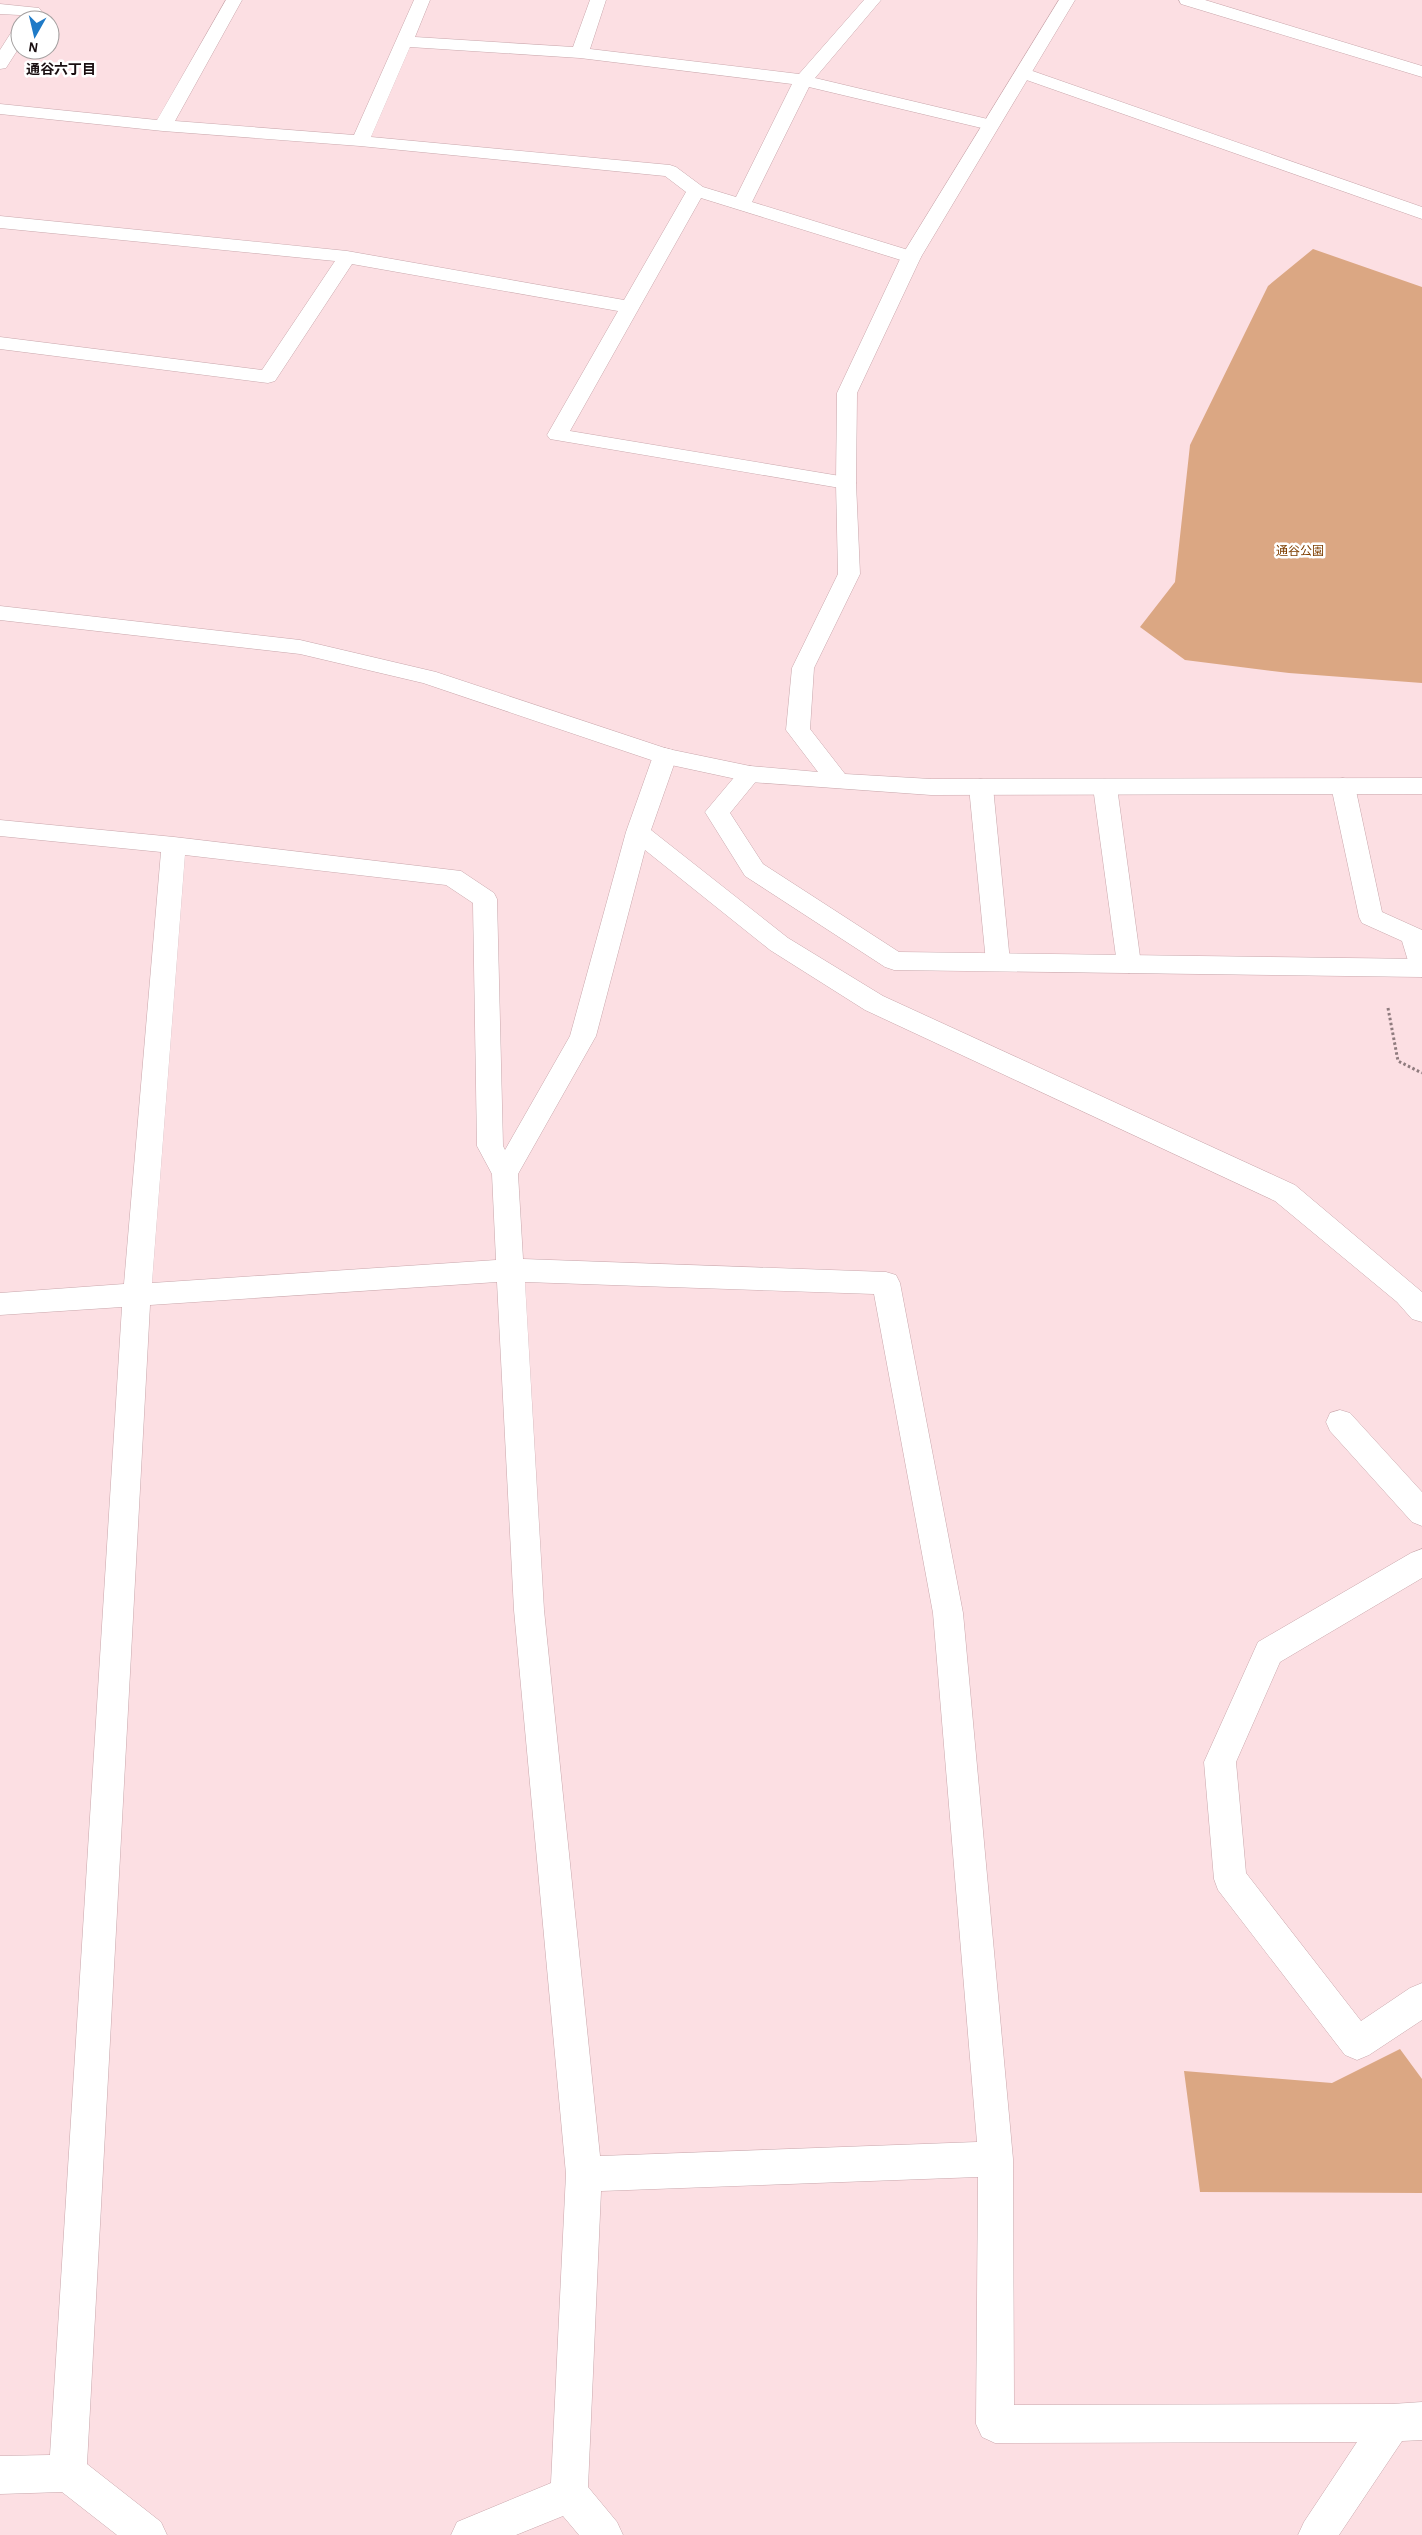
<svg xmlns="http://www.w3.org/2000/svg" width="1422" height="2535" font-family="'Alegreya Sans','Noto Sans JP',sans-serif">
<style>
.green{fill:#dba783}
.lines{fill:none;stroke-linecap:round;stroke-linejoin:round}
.service-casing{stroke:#c9a7ac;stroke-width:1}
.minor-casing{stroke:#c9a7ac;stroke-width:1}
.tertiary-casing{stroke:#c9a7ac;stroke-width:1}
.path{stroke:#8f7b7e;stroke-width:3;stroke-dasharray:2.5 2.5;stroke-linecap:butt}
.service{fill:#fff;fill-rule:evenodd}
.minor{fill:#fff;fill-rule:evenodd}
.tertiary{fill:#fff;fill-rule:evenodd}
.labels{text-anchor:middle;stroke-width:5;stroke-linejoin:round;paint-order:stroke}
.far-park-label{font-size:12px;fill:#7e3e00;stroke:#fff}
.far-neighbourhood-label{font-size:14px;font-weight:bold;fill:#190e10;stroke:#fff}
</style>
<rect width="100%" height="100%" fill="#fcdfe3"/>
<!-- green -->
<g class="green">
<polygon points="1313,249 1422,287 1422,683 1289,673 1185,660 1140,627 1175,582 1190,445 1268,286"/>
<polygon points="1400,2049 1422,2079 1422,2193 1200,2192 1184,2071 1332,2083"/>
</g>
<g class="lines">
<defs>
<g id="service">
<polygon points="1343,778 1351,780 1355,786 1382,912 1422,930 1422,977 1412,974 1402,941 1362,923 1359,917 1331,786 1335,780"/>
<polygon points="981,779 989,781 993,787 1010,962 1007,968 998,971 989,968 986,962 969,787 973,781"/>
<polygon points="1105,779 1113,781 1117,787 1141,964 1138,970 1129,973 1120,970 1117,964 1093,787 1097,781"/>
<polygon points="1340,1410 1350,1413 1422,1492 1422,1526 1412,1522 1330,1431 1326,1422 1330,1413"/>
</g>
<g id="minor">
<path d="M226,0H242L175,121L354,135L414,0H430L415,37L573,47L590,0H606L590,49L799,74L864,0H881L815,78L996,121L999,125L996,129L990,130L809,87L752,202L918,253L921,257L918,261H904L701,198L570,431L846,477L853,478L856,483L853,488L846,489L550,439L547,435L618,311L352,264L275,381L268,383L0,349V337L262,370L335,261L0,228V216L347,251L624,300L686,192L665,176L360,146L163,131L0,114V104L157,120ZM410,47L580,58L792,84L736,197L703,187L676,167L670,165L371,137Z"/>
<polygon points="1179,0 1205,0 1422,66 1422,77 1181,4"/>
<polygon points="0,4 39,8 42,12 39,16 0,14"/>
<polygon points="20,27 20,46 6,68 0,69 0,50 14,28"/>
<polygon points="1024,68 1422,207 1422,219 1018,77 1015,73 1018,69"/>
<path d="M665,748L673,750L677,756L651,830L788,938L883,996L1295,1185L1422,1292V1322L1412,1319L1397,1302L1275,1201L865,1010L770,950L645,850L596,1036L518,1174L523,1259L886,1272L896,1275L900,1283L963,1613L1013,2159L1014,2405L1392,2404L1422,2402V2440L1402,2441L1339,2535H1298L1304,2522L1357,2442L995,2443L982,2437L976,2424L978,2177L601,2191L588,2487L617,2522L623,2535H579L563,2516L516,2535H451L457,2522L551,2483L566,2174L514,1610L497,1282L150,1305L87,2464L161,2522L167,2535H117L62,2492L0,2494V2456L50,2455L122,1307L0,1315V1293L124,1284L161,852L0,836V820L174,837L461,871L494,893L497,899L503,1146L505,1150L570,1036L626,832L653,756L657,750ZM185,855L446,885L473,903L477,1146L492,1174L496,1260L152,1283ZM525,1282L874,1294L933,1613L977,2142L600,2156L544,1610Z"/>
<polygon points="750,766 758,768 762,774 730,813 763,864 899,952 1422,959 1422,977 894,970 885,967 745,876 705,812 742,768"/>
<polygon points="1422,1549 1422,1578 1280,1662 1236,1762 1246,1873 1361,2021 1410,1988 1422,1983 1422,2020 1369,2055 1357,2060 1345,2055 1218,1890 1214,1879 1204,1762 1258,1642 1411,1553"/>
</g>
<polygon id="tertiary" points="1059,0 1075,0 921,257 857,393 856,483 860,574 814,668 810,729 845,774 931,779 1422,778 1422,794 931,795 750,782 657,762 423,683 300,654 0,620 0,606 300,640 436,672 668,749 750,766 818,772 786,730 792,668 838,574 836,483 837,393 901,257"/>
</defs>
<!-- service casing -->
<use href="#service" class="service-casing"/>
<!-- minor casing -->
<use href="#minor" class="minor-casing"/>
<!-- tertiary casing -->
<use href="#tertiary" class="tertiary-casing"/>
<!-- path -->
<polyline class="path" points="1388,1008 1398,1061 1422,1073"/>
<!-- service -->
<use href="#service" class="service"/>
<!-- minor -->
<use href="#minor" class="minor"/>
<!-- tertiary -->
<use href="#tertiary" class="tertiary"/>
</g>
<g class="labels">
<!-- far-park labels -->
<g class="far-park-label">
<text x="1300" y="555">通谷公園</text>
</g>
<!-- far-neighbourhood labels -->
<g class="far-neighbourhood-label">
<text x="61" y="74">通谷六丁目</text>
</g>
</g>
<!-- north arrow -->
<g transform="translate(35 35) rotate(188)"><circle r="24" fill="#ffffff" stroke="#a39f9f"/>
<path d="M0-4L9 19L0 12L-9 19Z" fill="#1f7ac7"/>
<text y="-8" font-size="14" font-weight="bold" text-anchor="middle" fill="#190e10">N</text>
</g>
</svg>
